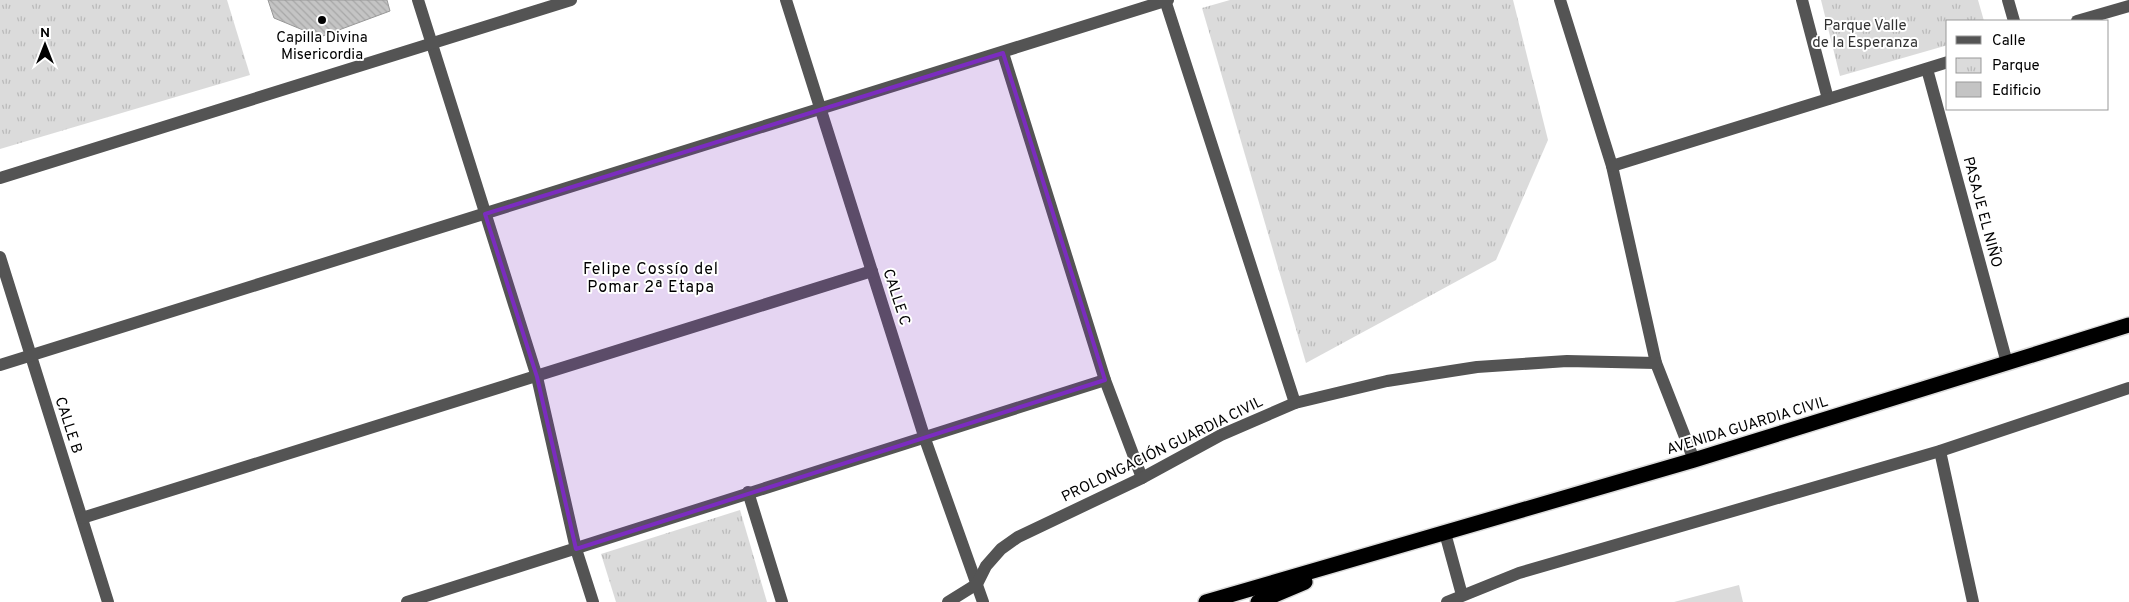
<svg xmlns="http://www.w3.org/2000/svg" width="2129" height="602" font-family="Overpass,sans-serif">
<style>
.green{fill:#dbdbdb}
.park{fill:url(#park-tufts)}
.building{fill:url(#building-back-hatch);stroke:#989898}
.lines{fill:none;stroke-linecap:round;stroke-linejoin:round}
.highway-casing{stroke:#dbdbdb;stroke-width:18}
.minor{stroke:#545454;stroke-width:12}
.highway{stroke:#000;stroke-width:15}
.marked{fill:#7b2cbf;fill-opacity:0.2;stroke:#7b2cbf;stroke-width:4;stroke-linejoin:round}
.poi-dot{fill:#000;stroke:#fff;stroke-width:2}
.labels{text-anchor:middle;stroke-width:4;stroke-linejoin:round;paint-order:stroke}
.park-label{font-size:15px;fill:#323232;stroke:#fff}
.poi-label{font-size:15px;fill:#000;stroke:#fff}
.street-label{font-size:15px;fill:#000;stroke:#fff}
.neighbourhood-label{font-size:16px;letter-spacing:1px;fill:#000;stroke:#fff}
</style>
<defs>
<pattern id="park-tufts" width="24" height="20" patternUnits="userSpaceOnUse" patternTransform="scale(1.25)"><rect width="24" height="20" fill="#dbdbdb"/><path d="M3 7l-1-3M5 7V3M7 7l1-3M15 17l-1-3M17 17v-4M19 17l1-3" fill="none" stroke="#bababa"/></pattern>
<pattern id="building-back-hatch" width="6" height="6" patternUnits="userSpaceOnUse" patternTransform="scale(1.25)"><rect width="6" height="6" fill="#c4c4c4"/><path d="M-1 5l2 2M0 0l6 6M5-1l2 2" fill="none" stroke="#a7a7a7"/></pattern>
</defs>
<rect width="100%" height="100%" fill="#fff"/>
<!-- green -->
<polygon class="green" points="1739,585 1743,602 1674,602"/>
<!-- park -->
<g class="park">
<polygon points="0,0 227,0 250,75 0,149"/>
<polygon points="1230,0 1513,0 1548,140 1496,260 1306,363 1202,8"/>
<polygon points="1821,0 1978,0 1984,21 1948,21 1948,45 1840,76"/>
<polygon points="740,510 767,602 616,602 601,554"/>
</g>
<!-- building -->
<polygon class="building" points="268,0 387,0 390,11 320,37 274,18"/>
<g class="lines">
<defs>
<g id="highway">
<polyline points="1206,602 1694,460 2129,325"/>
<polyline points="1258,602 1305,582"/>
</g>
</defs>
<!-- highway casing -->
<use href="#highway" class="highway-casing"/>
<!-- minor -->
<g class="minor">
<polyline points="418,0 537,377 576,549 593,602"/>
<polyline points="786,0 925,439 983,602"/>
<polyline points="1165,0 1295,403"/>
<polyline points="1560,0 1612,166 1656,363 1694,460"/>
<polyline points="1802,0 1828,99"/>
<polyline points="2008,0 2014,21"/>
<polyline points="2077,21 2129,6"/>
<polyline points="1003,53 1105,380 1142,478"/>
<polyline points="1927,69 2007,363"/>
<polyline points="1612,166 1948,62"/>
<polyline points="0,178 571,0"/>
<polyline points="0,257 108,602"/>
<polyline points="0,365 1168,0"/>
<polyline points="1940,451 1973,602"/>
<polyline points="748,492 782,602"/>
<polyline points="82,518 872,271"/>
<polyline points="1445,533 1462,595"/>
<polyline points="407,602 1105,380"/>
<polyline points="948,602 977,584 986,566 1001,549 1018,537 1142,478 1221,435 1295,403 1387,381 1477,367 1567,361 1656,363"/>
<polyline points="1447,602 1519,573 1940,451 2129,388"/>
</g>
<!-- highway -->
<use href="#highway" class="highway"/>
</g>
<!-- marked area -->
<path class="marked" d="M1003,53L1105,380L576,549L537,377L485,214Z"/>
<!-- markers -->
<circle class="poi-dot" cx="322" cy="20" r="5"/>
<g class="labels">
<!-- park labels -->
<g class="park-label">
<text x="1865" y="30">Parque Valle<tspan x="1865" dy="17">de la Esperanza</tspan></text>
</g>
<!-- poi labels -->
<g class="poi-label">
<text x="322" y="42">Capilla Divina<tspan x="322" dy="17">Misericordia</tspan></text>
</g>
<!-- street labels -->
<g class="street-label">
<text transform="translate(1983 212) rotate(75)" y="5">PASAJE EL NIÑO</text>
<text transform="translate(897 297) rotate(72)" y="5">CALLE C</text>
<text transform="translate(69 425) rotate(72)" y="5">CALLE B</text>
<text transform="translate(1747 425) rotate(-17)" y="5">AVENIDA GUARDIA CIVIL</text>
<text transform="translate(1162 449) rotate(-26)" y="5">PROLONGACIÓN GUARDIA CIVIL</text>
</g>
<!-- neighbourhood labels -->
<g class="neighbourhood-label">
<text x="651" y="274">Felipe Cossío del<tspan x="651" dy="18">Pomar 2ª Etapa</tspan></text>
</g>
</g>
<!-- legend -->
<rect x="1946" y="20" width="162" height="90" fill="#ffffff" stroke="#999999"/>
<rect x="1956" y="36" width="25" height="8" fill="#545454" stroke="#999999"/>
<text x="1992" y="45" font-size="15" fill="#000000">Calle</text>
<rect x="1956" y="58" width="25" height="15" fill="url(#park-tufts)" stroke="#999999"/>
<text x="1992" y="70" font-size="15" fill="#000000">Parque</text>
<rect x="1956" y="82" width="25" height="15" fill="#c4c4c4" stroke="#999999"/>
<text x="1992" y="95" font-size="15" fill="#000000">Edificio</text>
<!-- north arrow -->
<g transform="translate(45 45)" stroke="#ffffff" stroke-width="4" paint-order="stroke">
<path d="M0-4L9 19L0 12L-9 19Z" fill="#000000"/>
<text y="-8" font-size="14" font-weight="bold" text-anchor="middle" fill="#000000">N</text>
</g>
</svg>
